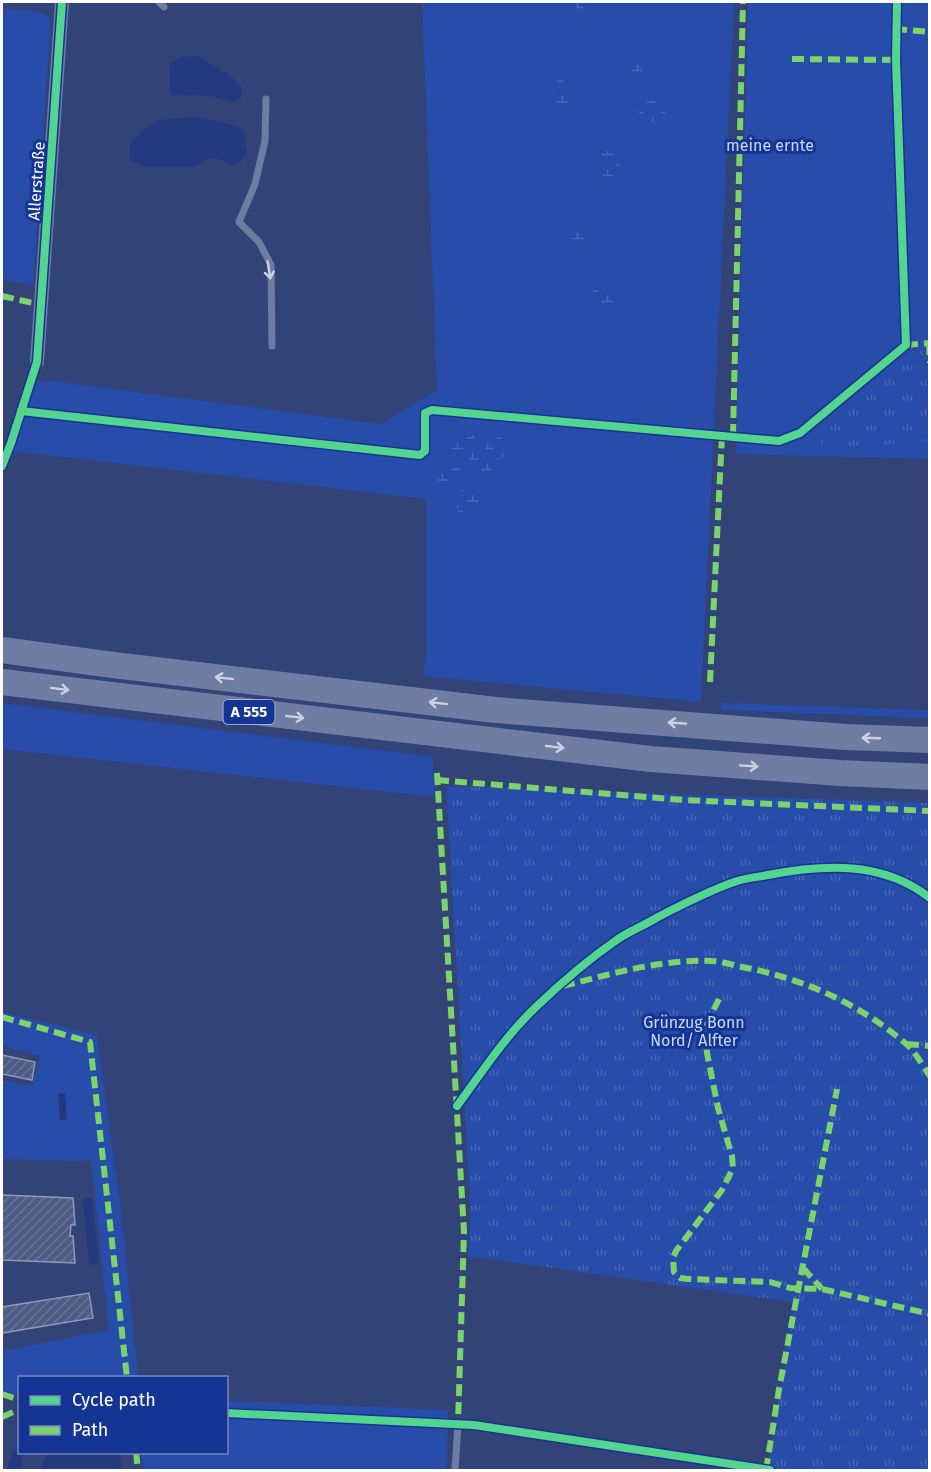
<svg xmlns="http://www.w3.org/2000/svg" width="931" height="1472" font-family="'Fira Sans',sans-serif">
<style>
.green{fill:#284caa;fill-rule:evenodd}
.wetland{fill:url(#wetland-marsh)}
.park{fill:url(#park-tufts)}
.water{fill:#23397f}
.building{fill:url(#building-hatch);stroke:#8f99b7;stroke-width:1.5}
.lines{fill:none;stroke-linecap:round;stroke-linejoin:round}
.lane{stroke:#6f7ca2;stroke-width:7}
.street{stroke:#6f7ca2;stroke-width:14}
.highway{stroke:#707da2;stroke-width:26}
.quiet{stroke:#7cd36c;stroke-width:6;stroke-dasharray:12 6;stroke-linecap:butt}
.cycleway-casing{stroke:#153594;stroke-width:11}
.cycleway{stroke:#53d58f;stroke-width:8}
.oneway{stroke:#cdd1de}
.oneway2{stroke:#cdd2de}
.labels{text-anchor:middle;stroke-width:6;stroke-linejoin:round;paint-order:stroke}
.shield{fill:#153594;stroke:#b9c2df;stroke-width:1.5}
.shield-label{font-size:15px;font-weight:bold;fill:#fff}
.park-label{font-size:16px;fill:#cbd8fc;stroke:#153594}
.street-label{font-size:16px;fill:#fff;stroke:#153594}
</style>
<defs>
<pattern id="wetland-marsh" width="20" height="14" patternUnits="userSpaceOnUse" patternTransform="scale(1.5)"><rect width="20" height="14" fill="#284caa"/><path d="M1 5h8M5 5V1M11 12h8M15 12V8" fill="none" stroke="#4867b7"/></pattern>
<pattern id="park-tufts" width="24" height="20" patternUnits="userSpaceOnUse" patternTransform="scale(1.5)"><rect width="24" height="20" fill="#284caa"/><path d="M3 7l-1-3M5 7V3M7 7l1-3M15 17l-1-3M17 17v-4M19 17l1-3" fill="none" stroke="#4867b7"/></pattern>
<pattern id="building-hatch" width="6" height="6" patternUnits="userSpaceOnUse" patternTransform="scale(1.5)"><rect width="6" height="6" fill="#4d5b85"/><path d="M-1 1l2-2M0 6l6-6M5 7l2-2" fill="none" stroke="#687497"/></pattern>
</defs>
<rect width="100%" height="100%" fill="#324377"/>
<!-- green -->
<g class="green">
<polygon points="422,2 734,2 701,702 423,676 426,657 426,499 12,451 35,382 51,381 380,424 437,390"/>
<path d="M748,2H929V459L736,454ZM914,350H921L925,358L928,441L818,425L898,359Z"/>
<path d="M2,8C16,10 40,9 51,18L33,286L2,279Z"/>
<polygon points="2,703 433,757 434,797 2,749"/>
<polygon points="721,703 929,710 929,718 721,710"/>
<polygon points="2,1012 97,1035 121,1211 138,1377 20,1378 19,1395 2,1390 2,1351 109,1330 91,1160 75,1161 2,1159 2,1080 32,1086 40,1056 2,1046"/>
<polygon points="227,1401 448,1410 447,1470 144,1470 141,1453 226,1452"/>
</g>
<!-- wetland -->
<g class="wetland">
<polygon points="576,2 591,2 592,4 587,11 582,14 575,6"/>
<polygon points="631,59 641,63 643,74 640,79 634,78 628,73 628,65"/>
<path d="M558,80C569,80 571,87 574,98L570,106L560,107L554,102L552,87Z"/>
<polygon points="650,100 662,104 666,111 662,120 655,123 641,118 638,109 642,104"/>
<path d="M609,150C623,155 622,169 613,178L603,176L599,169L601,154Z"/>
<path d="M573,230L587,233L592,240C588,252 580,251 570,250L564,244L566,234Z"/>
<polygon points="602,282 610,286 616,296 615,305 606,309 599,305 592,293 595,284"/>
<polygon points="464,431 475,436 474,445 465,451 447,454 444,448 448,441"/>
<polygon points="493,434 501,437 508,447 506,456 497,460 490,457 483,444 487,436"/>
<polygon points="478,448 490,465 493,474 484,481 475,478 469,463 472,453"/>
<path d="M451,467L460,468C460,480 455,487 445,494L437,490L438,477L443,468Z"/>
<polygon points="469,488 476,493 481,501 478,507 468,515 459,514 455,499 460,491"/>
</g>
<!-- park -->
<g class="park">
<polygon points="914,350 921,350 925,358 928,441 822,450 818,425 898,359"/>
<polygon points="446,786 929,803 929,1470 768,1470 793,1302 468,1256 471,1216"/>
</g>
<!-- water -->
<g class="water">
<path d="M197,56C207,62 238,78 241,87C242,90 242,93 242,97L233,102L210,96L171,95L169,63L182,57Z"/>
<polygon points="200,117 239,127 244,131 247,151 240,162 233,165 216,158 207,159 193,167 144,167 130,160 130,147 133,139 157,120"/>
<polygon points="65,1093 67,1119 60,1120 58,1094"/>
<polygon points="92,1198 99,1264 89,1265 83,1199"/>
<polygon points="13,1451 24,1454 20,1470 7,1470"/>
<polygon points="47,1452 117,1453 120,1456 122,1470 41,1470"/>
</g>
<!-- building -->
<g class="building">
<polygon points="2,1055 35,1062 32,1080 2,1074"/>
<polygon points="2,1195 73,1198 75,1225 71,1225 70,1236 73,1236 75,1263 2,1260"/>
<polygon points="89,1293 93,1318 2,1333 2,1307"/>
</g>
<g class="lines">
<!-- lane -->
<g class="lane">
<polyline points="159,2 164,7"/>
<polyline points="266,99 265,141 255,184 239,222 259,242 271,265 272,346"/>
<polyline points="226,1413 458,1424 455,1470"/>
</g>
<!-- street -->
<polyline class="street" points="37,362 62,2"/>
<!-- highway -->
<g class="highway">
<polyline points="2,650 113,665 496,710 846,737 930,740"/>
<polyline points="2,682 651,759 840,773 930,777"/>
</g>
<!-- quiet -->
<g class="quiet">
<polyline points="895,29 930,32"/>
<polyline points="792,59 896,60"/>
<polyline points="2,296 33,303 40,302"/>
<polyline points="929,343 930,363"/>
<polyline points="906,345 930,343"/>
<polyline points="733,436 743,2"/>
<polyline points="710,682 722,435"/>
<polyline points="437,773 464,1232 458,1424 462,1424"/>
<polyline points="437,780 684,800 930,811"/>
<path d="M563,986C611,974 661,959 711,961C721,961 732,965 742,967C802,978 858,1003 905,1043C915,1051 922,1065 930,1076"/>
<polyline points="719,999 705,1027 707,1053 718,1108 732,1156 733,1168 722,1190 676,1251 673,1258 674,1272 680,1278 688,1279 770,1282 790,1288 822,1289 930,1314"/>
<polyline points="2,1017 90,1042 127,1378"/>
<polyline points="907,1044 930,1046"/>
<polyline points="803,1268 822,1289"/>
<polyline points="2,1394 20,1400"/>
<polyline points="2,1417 20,1409"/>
<polyline points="136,1452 138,1470"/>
<polyline points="766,1470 779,1389 837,1089"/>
</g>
<defs>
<g id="cycleway">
<polyline points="21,411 420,455 425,451 425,413 432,410 779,441 800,433 906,345 896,60 897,2"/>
<polyline points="2,466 11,443 37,362 62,2"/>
<path d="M457,1106C483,1071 505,1036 537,1006C562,982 589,959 618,939C630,931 645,925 658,917C683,904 710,890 737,881C747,878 758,877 768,875C824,864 883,861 930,898"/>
<polyline points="226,1413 474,1425 770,1470"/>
</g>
</defs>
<!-- cycleway casing -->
<use href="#cycleway" class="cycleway-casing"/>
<!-- cycleway -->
<use href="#cycleway" class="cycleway"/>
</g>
<!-- one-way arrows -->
<defs><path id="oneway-shaft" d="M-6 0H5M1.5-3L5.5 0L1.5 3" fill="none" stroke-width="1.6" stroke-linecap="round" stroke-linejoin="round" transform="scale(1.5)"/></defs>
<use class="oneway" href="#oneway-shaft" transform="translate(269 270) rotate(81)"/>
<g class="oneway2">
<use href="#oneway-shaft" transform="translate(224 678) rotate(-173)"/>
<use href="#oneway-shaft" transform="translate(60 689) rotate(7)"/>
<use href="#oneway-shaft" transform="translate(438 703) rotate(-173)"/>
<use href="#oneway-shaft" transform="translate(295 717) rotate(7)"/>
<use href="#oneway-shaft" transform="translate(677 723) rotate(-176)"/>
<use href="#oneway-shaft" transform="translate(871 738) rotate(-178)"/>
<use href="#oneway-shaft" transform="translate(555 747) rotate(7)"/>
<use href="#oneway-shaft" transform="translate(749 766) rotate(4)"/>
</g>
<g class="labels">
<!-- shield labels -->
<rect class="shield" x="223.5" y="700" width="51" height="24" rx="4.5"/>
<g class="shield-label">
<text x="249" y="717">A 555</text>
</g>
<!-- park labels -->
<g class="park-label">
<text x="770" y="151">meine ernte</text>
<text x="694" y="1028">Grünzug Bonn<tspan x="694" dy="18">Nord/ Alfter</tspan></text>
</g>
<!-- street labels -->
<g class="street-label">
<text transform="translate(36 181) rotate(-86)" y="6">Allerstraße</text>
</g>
</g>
<!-- border -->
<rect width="931" height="1472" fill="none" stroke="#ffffff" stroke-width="6"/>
<!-- legend -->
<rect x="18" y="1376" width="210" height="78" fill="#153594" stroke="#7386bf" stroke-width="1.5"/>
<rect x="30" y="1396" width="30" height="9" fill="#53d58f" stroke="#7386bf" stroke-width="1.5"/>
<text x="72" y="1406" font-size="18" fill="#ffffff">Cycle path</text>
<rect x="30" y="1426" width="30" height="9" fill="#7cd36c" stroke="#7386bf" stroke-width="1.5"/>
<text x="72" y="1436" font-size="18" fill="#ffffff">Path</text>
</svg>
